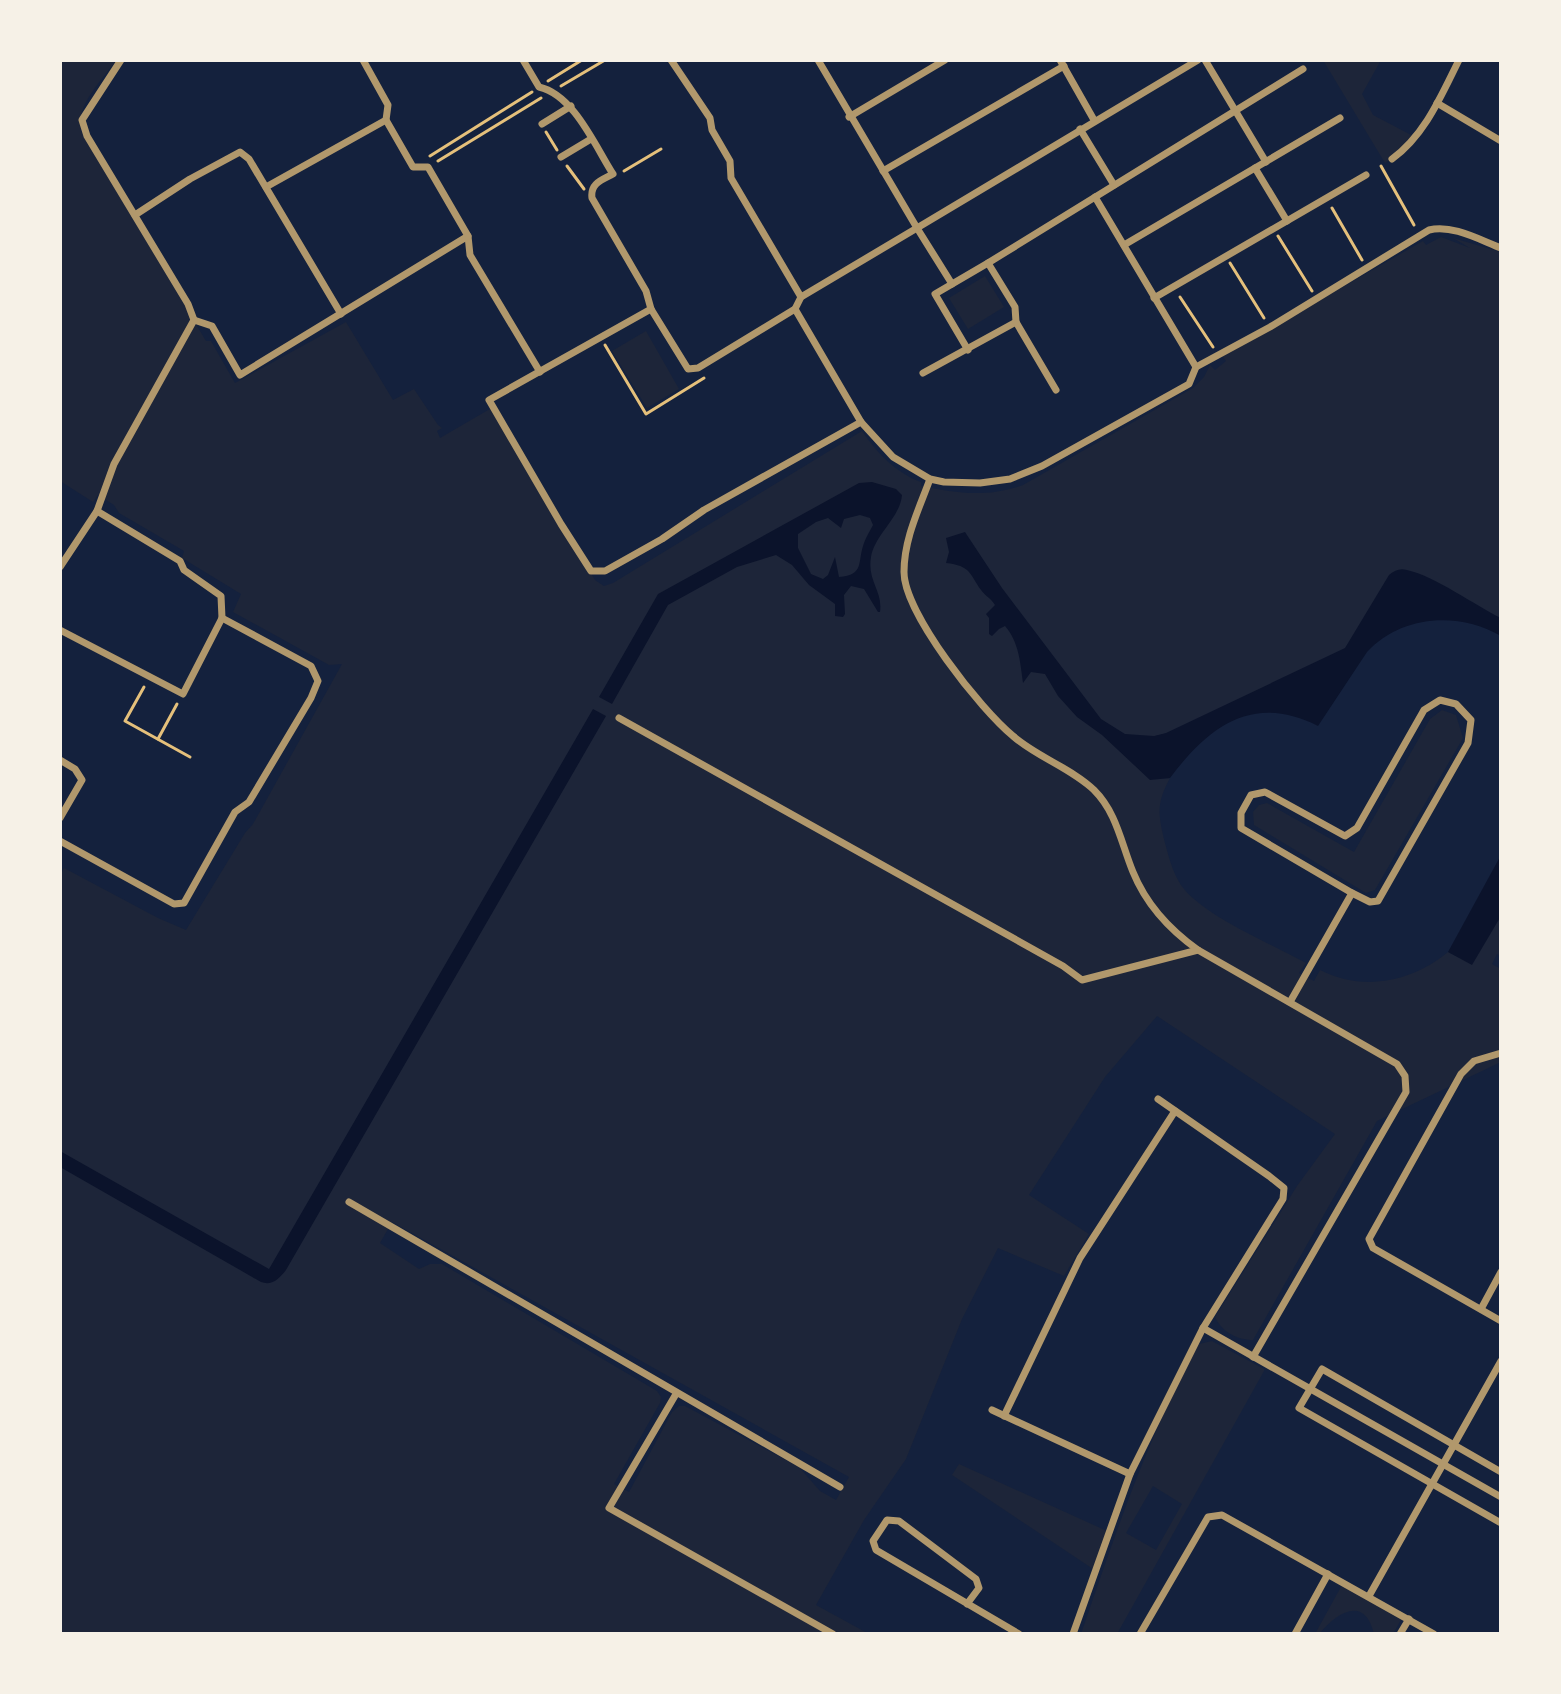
<svg xmlns="http://www.w3.org/2000/svg" width="1561" height="1694" font-family="'DejaVu Sans',sans-serif">
<style>
.green{fill:#1d2539;fill-rule:evenodd}
.water{fill:#0b132b;fill-rule:evenodd}
.lines{fill:none;stroke-linecap:round;stroke-linejoin:round}
.path{stroke:#e5c07b;stroke-width:3}
.minor{stroke:#b1986c;stroke-width:7}
</style>
<rect width="100%" height="100%" fill="#14213d"/>
<!-- green -->
<g class="green">
<path d="M60,60H116C102,81 75,105 81,131L206,341H211L235,383L346,322L393,400L414,389L438,425L442,428L437,431L440,438L495,406L541,490L595,580L604,586L613,583L862,431C877,453 896,473 921,482V486C957,493 985,498 1023,485L1193,388L1204,377L1210,365L1215,370L1226,361L1222,356L1423,241L1426,245L1441,237L1470,248L1453,238L1501,252V621L1460,602L1357,644L1243,704L1153,779L1170,778C1156,804 1158,814 1165,843C1169,858 1174,877 1184,889C1208,918 1272,944 1306,963L1299,973L1314,981L1320,970C1363,992 1412,982 1448,952L1460,958L1501,889V956L1497,954L1492,964L1501,969V1062L1377,1121L1253,1340C1237,1340 1221,1331 1215,1317L1297,1186L1335,1134L1157,1016L1105,1077L1029,1195L1089,1234L1064,1276L998,1248L962,1319L906,1459L864,1520L816,1605L869,1634H60V876L64,868L158,918L186,930L245,833L253,824L342,664L329,665L233,612L241,594L182,558L184,551L119,513L114,505L98,495L93,502L60,481ZM392,1222L849,1477L836,1500L820,1491L799,1467L685,1406H679L672,1412L629,1492L614,1484L660,1403L661,1397L657,1391L442,1264H430L419,1269L380,1243Z"/>
<polygon points="1323,60 1381,60 1362,94 1373,115 1415,137 1398,155 1385,163"/>
<polygon points="985,276 1004,307 968,329 949,298"/>
<polygon points="646,331 679,389 647,408 612,351"/>
<polygon points="1442,710 1456,715 1463,738 1375,890 1366,893 1254,825 1253,812 1259,805 1267,803 1354,852 1430,719"/>
<path d="M1212,1341L1264,1369V1371L1117,1634H1081C1115,1535 1148,1435 1199,1344ZM1153,1486L1182,1504L1156,1550L1126,1533Z"/>
<polygon points="959,1464 1107,1531 1093,1569 952,1475"/>
<path d="M1342,1585L1402,1618L1393,1634H1374C1365,1595 1337,1612 1319,1634H1315Z"/>
</g>
<!-- water -->
<g class="water">
<path d="M872,482L896,489L902,495C900,518 875,534 871,557C867,582 883,590 880,612H878L864,589L851,586L844,595L845,614L843,617L835,616V604L809,585L792,565L776,555L737,567L668,605L612,704L599,697L658,594L859,483ZM860,515L870,518L873,525C870,531 866,537 864,543C857,562 865,575 839,577L835,557L828,575L823,579L811,574L798,548V534L816,522L828,518L841,528L844,519Z"/>
<path d="M965,532L1002,588L1101,719L1125,734L1154,736L1166,733L1345,648L1389,575C1395,570 1400,568 1407,570C1435,576 1474,605 1501,618V636C1459,611 1401,615 1367,652L1318,726C1253,693 1209,726 1170,778L1150,780L1102,735L1077,717L1058,696L1045,674L1031,672L1023,683C1020,662 1019,642 1005,626L999,629L992,636L989,634V618L986,614L995,605C991,598 986,597 981,590C969,573 971,566 946,563L949,552L946,538Z"/>
<path d="M593,709L606,716L286,1270C279,1279 272,1286 261,1282L60,1167V1151L269,1269Z"/>
<polygon points="1501,855 1501,916 1472,965 1448,952"/>
</g>
<g class="lines">
<!-- path -->
<g class="path">
<polyline points="548,81 582,60"/>
<polyline points="561,86 605,60"/>
<polyline points="546,132 557,150"/>
<polyline points="430,156 532,92"/>
<polyline points="438,161 541,98"/>
<polyline points="567,166 584,189"/>
<polyline points="1381,166 1414,225"/>
<polyline points="624,171 661,149"/>
<polyline points="1332,208 1362,260"/>
<polyline points="1278,236 1312,291"/>
<polyline points="1230,263 1264,318"/>
<polyline points="1180,297 1213,347"/>
<polyline points="605,345 646,414 704,378"/>
<polyline points="144,687 125,721 190,757"/>
<polyline points="158,739 177,704"/>
</g>
<!-- minor -->
<g class="minor">
<polyline points="363,60 388,105 386,120 413,167 428,167 468,236 470,255 540,372"/>
<path d="M523,60L539,87C574,95 595,146 613,174C602,180 590,183 592,198L646,291L651,309L688,369L698,368L795,309L801,297L917,228L952,284"/>
<polyline points="671,60 710,118 712,130 730,161 731,178 801,297"/>
<polyline points="818,60 917,228 1198,60"/>
<polyline points="1060,60 1094,120"/>
<polyline points="1205,60 1266,162"/>
<polyline points="1437,103 1501,141"/>
<polyline points="849,117 945,60"/>
<polyline points="542,124 571,106"/>
<polyline points="1080,129 1114,185"/>
<polyline points="561,157 591,139"/>
<path d="M1392,159C1425,135 1441,96 1459,60"/>
<polyline points="1255,168 1287,221"/>
<polyline points="883,171 1064,66"/>
<polyline points="266,187 386,120"/>
<polyline points="1095,197 1196,367"/>
<polyline points="135,215 190,179 240,152 249,159 341,314"/>
<polyline points="1124,245 1340,118"/>
<polyline points="1154,298 1366,175"/>
<polyline points="651,309 489,400 561,524 591,571 605,571 662,539 704,510 861,422"/>
<path d="M795,309L861,422L893,457L930,479L944,482L980,483L1010,479L1042,466L1189,384L1196,367L1270,327L1429,230C1452,224 1480,240 1501,248"/>
<polyline points="194,320 212,326 240,375 468,236"/>
<polyline points="968,350 935,294 988,263"/>
<polyline points="923,373 1016,322"/>
<polyline points="1056,390 1016,322 1015,307 988,263 1303,69"/>
<path d="M930,479C919,509 904,539 904,572C904,613 981,710 1013,736C1037,757 1071,768 1094,790C1117,813 1121,843 1133,872C1146,904 1170,930 1198,950L1397,1064L1405,1076L1406,1092L1253,1357"/>
<polyline points="60,567 97,511 114,464 194,320 188,304 87,136 82,120 121,60"/>
<polyline points="60,630 183,694 222,618 221,596 184,570 180,561 97,511"/>
<polygon points="1440,700 1456,704 1471,720 1468,743 1378,901 1370,902 1352,893 1241,828 1241,813 1251,795 1265,792 1345,836 1357,828 1424,710"/>
<polyline points="619,718 1063,966 1082,980 1198,950"/>
<polyline points="60,760 75,769 82,780 60,818"/>
<polyline points="60,841 174,904 184,903 235,812 249,802 311,698 318,681 311,666 222,618"/>
<polyline points="1290,1002 1352,893"/>
<polyline points="1501,1053 1474,1061 1461,1074 1369,1239 1373,1248 1501,1321"/>
<polyline points="349,1202 840,1487"/>
<polyline points="1481,1309 1501,1272"/>
<polyline points="1203,1328 1501,1497"/>
<polyline points="676,1394 609,1508 833,1634"/>
<polyline points="992,1410 1130,1474 1203,1328 1283,1199 1284,1188 1269,1176 1158,1099"/>
<polyline points="1004,1416 1080,1258 1175,1111"/>
<polyline points="1501,1472 1322,1369 1299,1408 1501,1523"/>
<polyline points="1369,1596 1501,1361"/>
<polyline points="967,1604 979,1588 976,1579 899,1521 887,1520 873,1541 876,1550 1019,1634"/>
<polyline points="1073,1634 1130,1474"/>
<polyline points="1140,1634 1208,1517 1222,1515 1434,1634"/>
<polyline points="1295,1634 1328,1574"/>
<polyline points="1400,1634 1409,1619"/>
</g>
</g>
<!-- border -->
<rect width="1561" height="1694" fill="none" stroke="#f6f1e7" stroke-width="124"/>
</svg>
